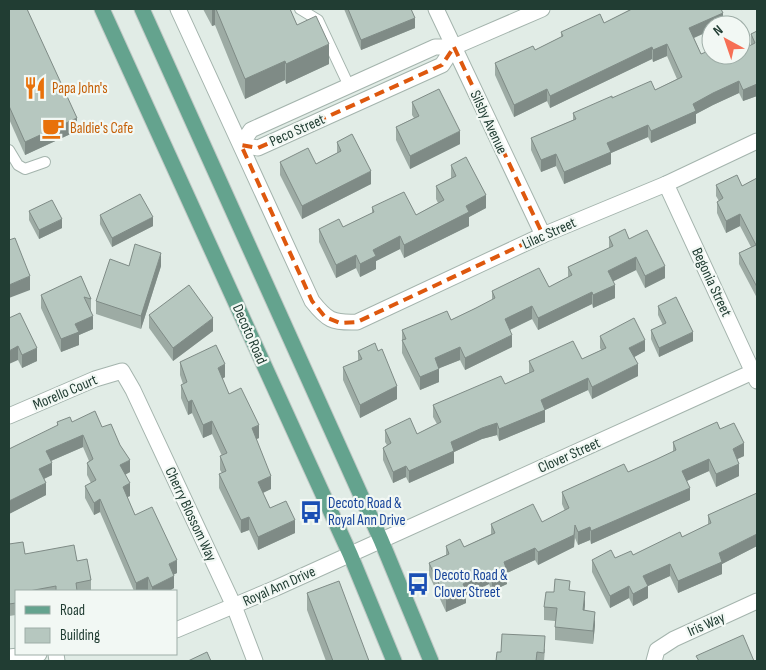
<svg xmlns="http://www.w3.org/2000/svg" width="766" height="670" font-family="'Sofia Sans Condensed',sans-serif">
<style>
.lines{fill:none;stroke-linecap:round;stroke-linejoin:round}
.service-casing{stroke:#a4b4ad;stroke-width:12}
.minor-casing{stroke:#a4b4ad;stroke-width:17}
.tertiary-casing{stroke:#a4b4ad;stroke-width:17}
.primary-casing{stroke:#c1c9c6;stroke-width:17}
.service{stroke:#fff;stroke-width:10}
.minor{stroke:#fff;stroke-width:15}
.tertiary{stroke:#fff;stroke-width:15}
.primary{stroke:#64a38e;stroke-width:15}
.wall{fill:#9daba4}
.shaded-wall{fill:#7f8b86}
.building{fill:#b6c7bf;stroke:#7f8b86}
.marked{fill:none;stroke:#de580e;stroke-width:4;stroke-dasharray:10 6;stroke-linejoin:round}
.labels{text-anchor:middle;stroke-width:4.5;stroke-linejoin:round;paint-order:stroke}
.food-label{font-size:15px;fill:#c56008;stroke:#f2f8f4;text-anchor:start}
.street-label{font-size:15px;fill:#213d33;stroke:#f2f8f4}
.transit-label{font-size:15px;fill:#164399;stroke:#f2f8f4;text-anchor:start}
</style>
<rect width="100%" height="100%" fill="#e1ece6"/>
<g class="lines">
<defs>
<g id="service">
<polyline points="300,9 318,20 349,86"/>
<polyline points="9,150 18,165 25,169 45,162"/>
</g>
<g id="minor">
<path d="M178,9L312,301C327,320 332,323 357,322L543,235L666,184L757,141"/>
<polyline points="436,9 543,235"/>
<polyline points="454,47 442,65 258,148 241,145 251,130 435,47 454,47 542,9"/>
<polyline points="666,184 757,381"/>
<polyline points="9,416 95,379 122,371 133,390 234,606 255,661"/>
<polyline points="56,654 57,661"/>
<polyline points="654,661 657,650 674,639 757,601"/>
</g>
<g id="tertiary">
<polyline points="176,630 276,588 757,370"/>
<polyline points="9,657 39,654"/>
</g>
<g id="primary">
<polyline points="102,9 350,554 394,661"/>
<polyline points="142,9 381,540 431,661"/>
</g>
</defs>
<!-- service casing -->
<use href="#service" class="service-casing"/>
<!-- minor casing -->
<use href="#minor" class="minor-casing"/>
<!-- tertiary casing -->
<use href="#tertiary" class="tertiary-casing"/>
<!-- primary casing -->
<use href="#primary" class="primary-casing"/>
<!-- service -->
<use href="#service" class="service"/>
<!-- minor -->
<use href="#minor" class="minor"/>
<!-- tertiary -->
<use href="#tertiary" class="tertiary"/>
<!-- primary -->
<use href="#primary" class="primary"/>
</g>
<!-- wall -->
<g class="wall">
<polygon points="9,9 77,131 25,155 9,119"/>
<polygon points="203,9 290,9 297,25 329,64 286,84 285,80 245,99 215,25 212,26"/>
<polygon points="344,9 411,9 415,28 361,50"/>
<polygon points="629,9 721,9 723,25 694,38 701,54 725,57 751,45 751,34 757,31 757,96 743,101 739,93 713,105 696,114 696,123 651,143 648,137 611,153 611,164 564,184 556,166 541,172 531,150 531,138 573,120 573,113 612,98 655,90 677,79 667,56 653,62 652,59 550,108 547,101 514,117 495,75 495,63 535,50 561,37 561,32 604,23 629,10"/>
<polygon points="412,102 460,144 410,169 396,140 396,127 414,118 412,115"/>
<polygon points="337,142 371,184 302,219 280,175 280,162 316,164 337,153"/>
<polygon points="451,165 486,208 469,217 469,226 404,258 400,249 376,261 376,269 360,277 356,268 336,278 319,242 319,229 343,227 372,213 372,207 416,215 438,203 436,199 436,186 451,178"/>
<polygon points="757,178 757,298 739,264 739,253 751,247 740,226 726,233 717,213 717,202 719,201 716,196 716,185 742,186"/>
<polygon points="29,211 62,228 39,239 29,220"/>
<polygon points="100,215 153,226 112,247 100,224"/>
<polygon points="609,237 629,239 665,278 645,288 636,270 613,281 615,298 593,308 592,304 538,330 532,319 510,330 512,347 465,370 460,360 439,368 439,382 420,390 402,353 402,330 451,320 476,308 492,300 492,291 549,287 568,277 568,267 609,248"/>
<polygon points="129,266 161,266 141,329 96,314 96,301"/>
<polygon points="81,276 91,299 91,312 93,329 79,335 79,345 61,352 41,308 41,295"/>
<polygon points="658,306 693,341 659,357 651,339 651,330 663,325 658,315"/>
<polygon points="149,315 213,331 173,361 149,328"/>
<polygon points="9,318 37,361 22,368 18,360"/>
<polygon points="600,336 645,351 634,357 638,376 592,399 588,390 545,410 545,422 499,441 497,435 482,439 454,452 454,463 409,483 406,477 393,483 383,460 383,448 387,445 385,442 385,430 417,434 437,424 433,417 433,405 505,384 529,373 529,361 582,359 601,350 600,348"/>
<polygon points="358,351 397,399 360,418 343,380 343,367 358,361"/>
<polygon points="180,362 225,377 222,379 229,394 259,438 256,439 271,489 263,493 270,508 295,533 258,550 249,530 241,533 219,488 219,474 222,473 220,470 220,456 222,456 212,434 203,438 192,413 188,415 181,398 181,385 183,384 180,375"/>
<polygon points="57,422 72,422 102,427 130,472 125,475 130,496 127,497 135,515 177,573 174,574 174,588 169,591 148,591 148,590 145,591 134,591 100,512 94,515 85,498 85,486 91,483 87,475 87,463 89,461 83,447 51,461 52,475 44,479 46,495 9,514 57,426"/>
<polygon points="720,429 744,456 737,459 739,476 716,487 709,471 687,481 690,500 591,544 590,540 578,545 575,538 574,547 538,565 535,560 507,573 507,584 492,591 489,584 466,595 466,603 446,612 429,575 429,563 446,555 446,546 464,547 491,534 491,524 542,522 565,511 562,504 562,492 628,472 673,452 673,442"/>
<polygon points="757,493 757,546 722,564 722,574 678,593 670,576 648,586 648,598 633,606 629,598 610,608 592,572 592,560 615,558 633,555 682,537 708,525 708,515"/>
<polygon points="9,544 25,554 77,561 91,580 91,591 16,591 16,615 9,616"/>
<polygon points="570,590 585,605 584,611 595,625 593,644 555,640 555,621 544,620 544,607 554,592"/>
<polygon points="307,593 369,661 326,661 307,610"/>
<polygon points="545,649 544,661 496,661"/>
</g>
<!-- shaded-wall -->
<g class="shaded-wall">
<polygon points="212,9 215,9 215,25 212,26"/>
<polygon points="723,13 723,25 711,25 711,30 689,40 689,28"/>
<polygon points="415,18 415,28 361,50 361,40"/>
<polygon points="329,44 329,64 286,84 286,64"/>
<polygon points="667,44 667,56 653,62 653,50"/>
<polygon points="652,47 652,59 550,108 550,96"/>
<polygon points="285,61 285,80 245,99 245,79"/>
<polygon points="739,81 739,93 713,105 696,114 696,123 651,143 651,131 693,104 713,93"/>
<polygon points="757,84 757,96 743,101 743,90"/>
<polygon points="547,89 547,101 514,117 514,105"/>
<polygon points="77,118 77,131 25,155 25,142"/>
<polygon points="648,125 648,137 611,153 611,164 564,184 564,172 607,143"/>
<polygon points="460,131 460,144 410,169 410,156"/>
<polygon points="556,154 556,166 541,172 541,160"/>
<polygon points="371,171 371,184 302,219 302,206"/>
<polygon points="486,195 486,208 469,217 469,226 404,258 404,245 466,206"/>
<polygon points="740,214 740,226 726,233 726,221"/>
<polygon points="153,217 153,226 112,247 112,238"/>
<polygon points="62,219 62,228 39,239 39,230"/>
<polygon points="400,236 400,249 376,261 376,269 360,277 360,264 373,250"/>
<polygon points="161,253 161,266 141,329 141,316"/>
<polygon points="356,255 356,268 336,278 336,265"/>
<polygon points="636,257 636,270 608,284 608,271"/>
<polygon points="665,266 665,278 645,288 645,276"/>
<polygon points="30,276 30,290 9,298 9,285"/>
<polygon points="615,285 615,298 593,308 593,295"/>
<polygon points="592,292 592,304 538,330 538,318"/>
<polygon points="532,306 532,319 505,332 505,319"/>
<polygon points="93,316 93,329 79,335 79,345 61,352 61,339 75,324"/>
<polygon points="213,318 213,331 173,361 173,348"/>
<polygon points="693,332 693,341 659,357 659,348"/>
<polygon points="512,335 512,347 465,370 465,358"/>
<polygon points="645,340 645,351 629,360 629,348"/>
<polygon points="18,346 18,360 9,364 9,351"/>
<polygon points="460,347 460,360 435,370 435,358"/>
<polygon points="37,348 37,361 22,368 22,355"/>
<polygon points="225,364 225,377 218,381 218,368"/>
<polygon points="638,364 638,376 592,399 592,387"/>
<polygon points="439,369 439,382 420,390 420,377"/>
<polygon points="588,378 588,390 545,410 545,422 499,441 499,429 541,400"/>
<polygon points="397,386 397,399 360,418 360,405"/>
<polygon points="192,400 192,413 188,415 188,402"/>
<polygon points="212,421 212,434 203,438 203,425"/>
<polygon points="497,423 497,435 482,439 454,452 454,463 409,483 409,471 451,442 482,428"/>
<polygon points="259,425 259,438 252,441 252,428"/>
<polygon points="83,435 83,447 46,463 46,451"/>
<polygon points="744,443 744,456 733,461 733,449"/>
<polygon points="709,459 709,471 682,483 682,471"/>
<polygon points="130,460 130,472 120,477 120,465"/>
<polygon points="52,463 52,475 39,481 39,469"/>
<polygon points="739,464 739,476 716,487 716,474"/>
<polygon points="406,466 406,477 393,483 393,472"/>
<polygon points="271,476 271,489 258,495 258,482"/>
<polygon points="46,483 46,495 9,514 9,501"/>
<polygon points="130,483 130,496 123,499 123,487"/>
<polygon points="690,488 690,500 591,544 591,531"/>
<polygon points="100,499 100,512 94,515 94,503"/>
<polygon points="249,517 249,530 241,533 241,520"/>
<polygon points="295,520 295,533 258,550 258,537"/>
<polygon points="575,525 574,547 538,565 538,552"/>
<polygon points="590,527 590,540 578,545 578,532"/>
<polygon points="757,534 757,546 722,564 722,574 678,593 678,581 719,553"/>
<polygon points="535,548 535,560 507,573 507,584 492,591 492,578 504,562"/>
<polygon points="177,560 177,573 169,577 169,564"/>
<polygon points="670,564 670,576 648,586 648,598 633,606 633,594 643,576"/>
<polygon points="489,572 489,584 466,595 466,603 446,612 446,599 463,584"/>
<polygon points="174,576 174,588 169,591 152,591 152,587"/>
<polygon points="148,577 148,590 145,591 136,591 136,583"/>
<polygon points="629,586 629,598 610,608 610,596"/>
<polygon points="585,592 585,605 583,624 583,610"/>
<polygon points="595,612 595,625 593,644 593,631"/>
</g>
<!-- building -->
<g class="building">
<polygon points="9,9 27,9 77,118 25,142 9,106"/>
<polygon points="216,9 290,9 297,25 316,16 329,44 286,64 285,61 245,79"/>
<polygon points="348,9 411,9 415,18 361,40"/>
<polygon points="632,9 721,9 723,13 689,28 701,54 711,50 711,55 724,55 725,57 729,55 741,55 741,50 755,43 751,34 757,31 757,84 743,90 739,81 713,93 693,104 696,111 651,131 648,125 607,143 611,152 564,172 556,154 541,160 531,138 576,119 573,113 612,96 612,98 651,81 655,90 682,77 667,44 653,50 652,47 550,96 547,89 514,105 495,63 533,46 535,50 563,36 561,32 600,14 604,23"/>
<polygon points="439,89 460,131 410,156 396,127 419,116 412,102"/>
<polygon points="352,134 371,171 302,206 280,162 308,148 316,164 341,151 337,142"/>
<polygon points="466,157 486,195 466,206 469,212 404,245 400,236 373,250 376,256 360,264 356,255 336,265 319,229 339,219 343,227 374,212 372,207 404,192 416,215 444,200 436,186 456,176 451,165"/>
<polygon points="737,175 742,186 757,178 757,287 739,253 756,245 740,214 726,221 717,202 723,198 716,185"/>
<polygon points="140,194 153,217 112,238 100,215"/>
<polygon points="52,200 62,219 39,230 29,211"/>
<polygon points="625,229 629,239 647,230 665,266 645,276 636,257 608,271 615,285 593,295 592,292 538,318 532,306 505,319 512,335 465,358 460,347 435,358 439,369 420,377 402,340 406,339 402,330 447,311 451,320 476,308 495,298 492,291 539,268 549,287 572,275 568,267 613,246 609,237"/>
<polygon points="15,238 30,276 9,285 9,240"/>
<polygon points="135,244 161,253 141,316 96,301 110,259 129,266"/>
<polygon points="81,276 91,299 84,297 93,316 75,324 79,332 61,339 41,295"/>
<polygon points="189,285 213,318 173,348 149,315"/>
<polygon points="676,297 693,332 659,348 651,330 666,323 658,306"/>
<polygon points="20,313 37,348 22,355 18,346 9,351 9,318"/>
<polygon points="634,318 645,340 629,348 638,364 592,387 588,378 541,400 545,410 499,429 497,423 482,428 451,442 454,451 409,471 406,466 393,472 383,448 391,443 385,430 410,418 417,434 441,422 433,405 501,376 505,384 534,371 529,361 573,341 582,359 606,348 600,336"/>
<polygon points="375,343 378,351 382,349 397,386 360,405 343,367 362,359 358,351"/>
<polygon points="216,345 225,364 218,368 229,394 241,388 259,425 252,428 271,476 258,482 270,508 286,501 295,520 258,537 249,517 241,520 219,474 226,471 220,456 227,453 212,421 203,425 192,400 188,402 181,385 187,382 180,362"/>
<polygon points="95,411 102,427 111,424 120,445 130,460 120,465 130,483 123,487 135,515 152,507 177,560 169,564 174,576 152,587 148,577 136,583 100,499 94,503 85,486 96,480 87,463 93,459 83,435 46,451 52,463 39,469 46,483 9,501 9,449 58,425 57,422 70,417 72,422"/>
<polygon points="717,422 720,429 734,423 744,443 733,449 739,464 716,474 709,459 682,471 690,488 591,531 590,527 578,532 575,525 574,535 538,552 535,548 504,562 507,571 492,578 489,572 463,584 466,590 446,599 429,563 449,554 446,546 460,539 464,547 495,533 491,524 533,504 542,522 569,508 562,492 624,464 628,472 655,460 676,450 673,442"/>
<polygon points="757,493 757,534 719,553 722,562 678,581 670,564 643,576 648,586 633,594 629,586 610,596 592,560 611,550 615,558 631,551 633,555 680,532 682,537 711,523 708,515"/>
<polygon points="23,542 25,554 74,545 77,561 87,559 91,580 76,583 77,591 56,591 56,586 29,591 16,591 16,603 9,604 9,544"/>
<polygon points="555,579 570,581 569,590 585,592 583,610 595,612 593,631 555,627 557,608 544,607 546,592 554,592"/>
<polygon points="339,581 369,661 333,661 307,593"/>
<polygon points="502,634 545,636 544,653 537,652 536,661 496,661 497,652 501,652"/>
<polygon points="743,635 754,661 699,661 696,656"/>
<polygon points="207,652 211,661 188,661"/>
</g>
<!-- marked area -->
<path class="marked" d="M454,47L543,235L357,322L340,323L325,317L312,301L241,145L258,148L442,65Z"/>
<!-- icons -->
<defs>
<symbol id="restaurant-bare" viewBox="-9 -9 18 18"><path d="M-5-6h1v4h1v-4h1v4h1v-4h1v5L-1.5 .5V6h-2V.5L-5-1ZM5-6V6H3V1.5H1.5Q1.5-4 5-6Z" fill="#e8710a" stroke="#f2f8f4" stroke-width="2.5" paint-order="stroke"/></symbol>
<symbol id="cafe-bare" viewBox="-9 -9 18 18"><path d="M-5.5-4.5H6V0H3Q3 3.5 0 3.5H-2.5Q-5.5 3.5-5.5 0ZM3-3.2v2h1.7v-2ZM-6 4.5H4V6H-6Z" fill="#e8710a" stroke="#f2f8f4" stroke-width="2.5" paint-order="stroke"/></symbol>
<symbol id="bus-bare" viewBox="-9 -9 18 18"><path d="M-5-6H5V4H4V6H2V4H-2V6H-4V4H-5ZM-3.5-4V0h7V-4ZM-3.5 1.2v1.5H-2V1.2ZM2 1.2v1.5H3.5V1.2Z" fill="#1a4fb4" stroke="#f2f8f4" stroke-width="2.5" paint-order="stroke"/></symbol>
</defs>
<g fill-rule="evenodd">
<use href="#restaurant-bare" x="19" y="72" width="32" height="32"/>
<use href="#cafe-bare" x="37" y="112" width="32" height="32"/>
<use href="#bus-bare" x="295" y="496" width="32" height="32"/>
<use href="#bus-bare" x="402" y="568" width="32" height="32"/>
</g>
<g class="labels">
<!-- food labels -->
<g class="food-label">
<text x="52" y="93">Papa John's</text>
<text x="70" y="133">Baldie's Cafe</text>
</g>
<!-- street labels -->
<g class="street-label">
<text transform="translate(489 122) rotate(65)" y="5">Silsby Avenue</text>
<text transform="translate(297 130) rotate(-24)" y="5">Peco Street</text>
<text transform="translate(549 233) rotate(-24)" y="5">Lilac Street</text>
<text transform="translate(712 282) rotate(65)" y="5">Begonia Street</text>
<text transform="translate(250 334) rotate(66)" y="5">Decoto Road</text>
<text transform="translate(65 392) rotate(-23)" y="5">Morello Court</text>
<text transform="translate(569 455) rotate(-24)" y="5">Clover Street</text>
<text transform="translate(191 514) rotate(65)" y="5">Cherry Blossom Way</text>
<text transform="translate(279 586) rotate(-24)" y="5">Royal Ann Drive</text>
<text transform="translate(706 624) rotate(-24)" y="5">Iris Way</text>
</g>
<!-- transit labels -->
<g class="transit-label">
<text x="328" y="508">Decoto Road &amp;<tspan x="328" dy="17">Royal Ann Drive</tspan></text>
<text x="434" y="580">Decoto Road &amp;<tspan x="434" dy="17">Clover Street</tspan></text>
</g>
</g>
<!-- border -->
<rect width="766" height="670" fill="none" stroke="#213d33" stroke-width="20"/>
<!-- legend -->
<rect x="15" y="590" width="162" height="65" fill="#f2f8f4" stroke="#9eada7"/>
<rect x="25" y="606" width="25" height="8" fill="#64a38e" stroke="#9eada7"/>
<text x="60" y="615" font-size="15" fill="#213d33">Road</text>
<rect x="25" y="628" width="25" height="15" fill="#b6c7bf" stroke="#9eada7"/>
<text x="60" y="640" font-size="15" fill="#213d33">Building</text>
<!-- north arrow -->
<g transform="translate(726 40) rotate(320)"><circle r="24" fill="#f2f8f4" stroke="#9eada7"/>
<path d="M0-4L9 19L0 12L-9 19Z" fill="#f66f55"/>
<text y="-8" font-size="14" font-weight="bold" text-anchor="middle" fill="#213d33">N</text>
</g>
</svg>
